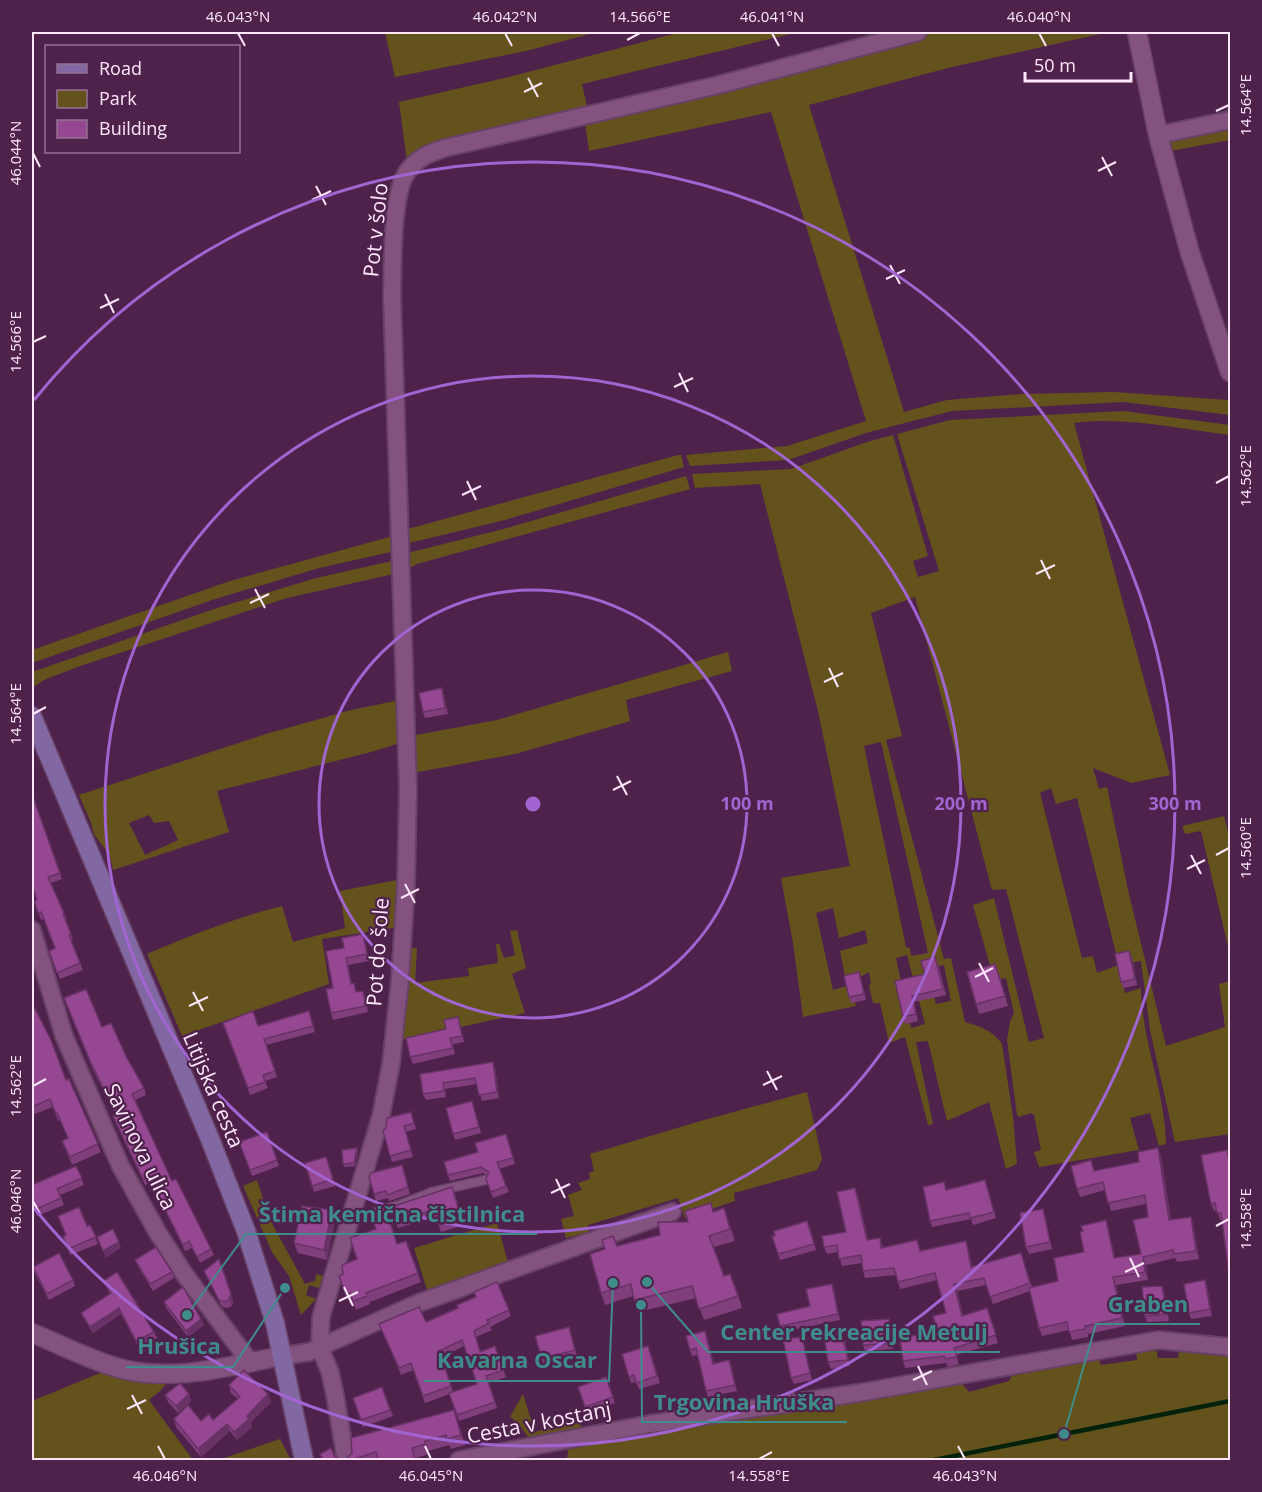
<svg xmlns="http://www.w3.org/2000/svg" width="1262" height="1492" font-family="'Open Sans',sans-serif">
<style>
.green{fill:#64521c;fill-rule:evenodd}
.lines{fill:none;stroke-linecap:round;stroke-linejoin:round}
.stream{stroke:#03220c;stroke-width:4.5}
.service-casing{stroke:#684166;stroke-width:11}
.minor-casing{stroke:#684166;stroke-width:20}
.tertiary-casing{stroke:#684166;stroke-width:21}
.secondary-casing{stroke:#684166;stroke-width:21}
.service{stroke:#83527f;stroke-width:8}
.minor{stroke:#83527f;stroke-width:16}
.tertiary{stroke:#83527f;stroke-width:18}
.secondary{stroke:#8268a2;stroke-width:18}
.wall{fill:#803e7d;fill-rule:evenodd}
.shaded-wall{fill:#683266}
.building{fill:#954891;stroke:#683266;stroke-width:1.5}
.ticks{fill:none;stroke:#fee7fb;stroke-width:2}
.ring{fill:none;stroke:#a264d1;stroke-width:3}
.labels{text-anchor:middle;stroke-width:4.5;stroke-linejoin:round;paint-order:stroke}
.street-label{font-size:21px;fill:#fee7fb;stroke:#4f224c}
.centre{fill:#a264d1;stroke:#4f224c;stroke-width:3}
.ring-label{font-size:18px;text-anchor:middle;font-weight:bold;fill:#a264d1;stroke:#4f224c;stroke-width:4.5;stroke-linejoin:round;paint-order:stroke}
.leader{fill:none;stroke:#3f8d8a;stroke-width:2}
.callout-dot{fill:#3f8d8a;stroke:#4f224c;stroke-width:2}
.callout-label{font-size:22px;text-anchor:middle;font-weight:bold;fill:#3f8d8a;stroke:#4f224c;stroke-width:4.5;stroke-linejoin:round;paint-order:stroke}
.neatline{fill:none;stroke:#fee7fb;stroke-width:2}
.ticks-label{font-size:15px;text-anchor:middle;fill:#fee7fb}
</style>
<rect width="100%" height="100%" fill="#4f224c"/>
<!-- green -->
<g class="green">
<polygon points="385,32 597,32 526,51 395,77"/>
<polygon points="681,32 799,32 582,84 588,111 407,162 399,102 513,76"/>
<polygon points="934,32 1109,32 948,68 809,105 904,412 947,400 1022,394 1114,392 1228,400 1230,415 1123,402 952,411 866,433 788,460 690,466 686,455 787,446 866,421 771,112 589,151 585,122 789,72"/>
<polygon points="1230,122 1230,140 1170,151 1168,142 1175,135"/>
<path d="M1123,411L1230,425V435C1180,429 1126,416 1074,423L1170,775L1131,783L1093,768L1099,789L1107,787L1128,890L1166,1046L1225,1027L1219,984L1230,981V1134L1175,1142L1150,1030L1141,961L1124,964L1120,971L1125,993L1141,988C1142,1043 1165,1090 1166,1144L1159,1146L1150,1113L1130,1118L1139,1150L1039,1167L1034,1152L1041,1150L1034,1115L1031,1113L1019,1117L1017,1115L1007,1040L1010,1022L1014,1013L1006,978L994,980L973,905L994,898L1029,1042L1044,1038L1006,889L992,890L915,597L871,613L902,736L886,740L944,959L951,958L965,1022C981,1027 992,1030 1002,1044L1013,1117L1017,1164L1006,1169L989,1102L947,1121L928,1041L916,1042L933,1124L928,1125L905,1037L889,1043L880,1003H873L869,986L871,983L869,972L850,983L856,1006L803,1017L793,943L781,878L850,866L818,711L760,484L695,488L692,474L791,469L867,442L893,435L928,556L913,561L918,577L939,571L897,434L950,420ZM881,742L928,953L911,956L910,948L906,947L864,746ZM1051,788L1056,804L1077,798L1119,965L1097,973L1093,956L1082,958L1040,793ZM833,908L839,938L865,930L868,943L840,951L847,986L833,990L816,913ZM907,955L925,1024L911,1028L896,958ZM944,965L951,1001L936,1004L927,969Z"/>
<polygon points="678,455 681,455 684,467 505,520 405,544 404,530"/>
<polygon points="686,476 690,489 417,564 406,570 407,555 412,552 507,528"/>
<polygon points="393,536 394,551 391,552 319,568 212,600 32,663 32,650 230,581"/>
<polygon points="392,561 395,562 398,573 287,598 83,665 46,679 33,687 32,672 217,608 316,578"/>
<polygon points="728,652 732,671 626,700 630,721 515,754 413,773 411,736 497,720"/>
<path d="M400,700L403,742L371,752L217,791L229,832L113,870L110,856L94,834L91,823L79,795L266,734L351,710ZM149,815L154,823L169,821L178,840L145,855L129,823Z"/>
<polygon points="1224,816 1230,840 1230,955 1201,831 1185,834 1182,826"/>
<path d="M407,878L406,926L322,939L329,984L182,1036L147,954C191,935 235,918 282,906L293,942L345,928L340,891Z"/>
<polygon points="517,930 526,968 512,974 525,1013 401,1040 411,948 417,948 415,983 469,976 468,968 498,963 496,944 499,944 504,958 515,955 510,931"/>
<polygon points="807,1092 822,1159 817,1170 734,1193 735,1201 685,1218 678,1198 588,1225 589,1232 566,1238 561,1219 574,1216 568,1195 582,1190 578,1183 590,1179 589,1173 594,1171 590,1154 704,1120"/>
<polygon points="257,1180 269,1218 305,1284 315,1281 316,1274 323,1276 319,1288 309,1285 306,1295 316,1299 301,1315 289,1276 272,1252 243,1186"/>
<polygon points="497,1223 509,1266 428,1293 414,1248"/>
<path d="M1136,1349H1156L1158,1358H1178L1179,1351L1230,1353V1460H567L568,1450C604,1439 643,1433 680,1426C774,1409 868,1397 962,1384L969,1392L1009,1381L1013,1374L1097,1356L1101,1365L1137,1360Z"/>
<polygon points="105,1371 166,1383 162,1389 149,1400 193,1460 32,1460 32,1401"/>
<polygon points="523,1394 535,1432 579,1419 582,1429 531,1441 518,1423 510,1417"/>
<polygon points="280,1439 291,1460 218,1460"/>
</g>
<g class="lines">
<!-- stream -->
<polyline class="stream" points="934,1460 1230,1401"/>
<defs>
<polyline id="service" points="351,1220 402,1204 432,1192 485,1180"/>
<g id="minor">
<polyline points="1158,135 1230,120"/>
<polyline points="32,930 64,1036 120,1165 158,1233 185,1275 250,1362"/>
<polyline points="282,1356 309,1352 416,1304 672,1212"/>
<path d="M346,1460L335,1395L330,1372L320,1348L321,1317L381,1116L391,1064L400,979L406,885L408,789L392,296C393,267 391,195 407,172C417,158 429,153 445,148L718,85L918,32"/>
<polyline points="459,1460 650,1424 858,1393 1158,1340 1230,1347"/>
</g>
<g id="tertiary">
<polyline points="1137,32 1158,135 1190,253 1230,372"/>
<path d="M32,1333C62,1345 91,1361 122,1369C177,1382 229,1366 282,1356"/>
</g>
<polyline id="secondary" points="32,716 210,1139 246,1231 275,1323 304,1460"/>
</defs>
<!-- service casing -->
<use href="#service" class="service-casing"/>
<!-- minor casing -->
<use href="#minor" class="minor-casing"/>
<!-- tertiary casing -->
<use href="#tertiary" class="tertiary-casing"/>
<!-- secondary casing -->
<use href="#secondary" class="secondary-casing"/>
<!-- service -->
<use href="#service" class="service"/>
<!-- minor -->
<use href="#minor" class="minor"/>
<!-- tertiary -->
<use href="#tertiary" class="tertiary"/>
<!-- secondary -->
<use href="#secondary" class="secondary"/>
</g>
<!-- wall -->
<g class="wall">
<polygon points="444,695 448,714 425,718 423,712"/>
<polygon points="32,794 62,879 51,883 64,913 67,920 65,920 73,940 71,941 83,970 60,979 49,951 55,948 44,919 41,920 34,901 37,900"/>
<polygon points="365,941 369,961 348,965 352,984 357,992 365,997 368,1012 333,1020 331,1013 333,988 344,948"/>
<polygon points="1132,957 1137,985 1123,988 1121,982"/>
<polygon points="938,963 946,995 914,1002 918,1021 905,1024 903,1017 895,981 925,974"/>
<polygon points="999,974 1008,1006 979,1014 976,1004"/>
<polygon points="861,978 866,1000 851,1003 849,997"/>
<polygon points="64,998 102,1027 127,1058 144,1088 146,1095 135,1100 172,1181 211,1249 214,1255 200,1263 192,1248 185,1251 151,1182 145,1185 115,1122 113,1116 116,1114 93,1070"/>
<polygon points="32,1003 66,1080 101,1152 72,1165 62,1141 68,1138 60,1120 58,1121 53,1107 32,1115"/>
<polygon points="311,1018 315,1032 266,1045 277,1077 265,1081 268,1088 250,1095 223,1023 258,1026"/>
<polygon points="460,1024 464,1042 453,1044 455,1054 413,1064 410,1057 446,1029"/>
<polygon points="495,1068 499,1098 482,1101 477,1084 445,1089 446,1097 426,1100 423,1094 420,1074"/>
<polygon points="472,1101 481,1133 455,1140 453,1134"/>
<polygon points="413,1118 416,1129 406,1132 413,1157 392,1162 383,1131"/>
<polygon points="267,1132 279,1166 252,1176 239,1142"/>
<polygon points="508,1140 515,1164 499,1169 509,1192 493,1198 486,1179 487,1176 483,1173 450,1181 444,1162 478,1152"/>
<polygon points="357,1148 358,1151 355,1166 345,1167 343,1164"/>
<polygon points="1158,1148 1161,1156 1171,1220 1191,1217 1193,1225 1199,1259 1177,1262 1175,1258 1146,1265 1148,1280 1116,1285 1125,1326 1088,1334 1088,1337 1072,1340 1069,1330 1042,1336 1039,1328 1030,1291 993,1304 986,1285 957,1291 963,1315 987,1308 998,1343 956,1355 959,1364 948,1367 946,1363 905,1368 903,1361 938,1333 946,1313 937,1280 900,1289 896,1275 865,1278 863,1271 862,1263 842,1266 838,1252 827,1254 824,1247 846,1232 855,1188 858,1195 868,1240 880,1238 883,1248 919,1247 920,1251 968,1248 972,1267 1021,1253 1032,1287 1058,1281 1084,1252 1108,1228 1115,1258 1141,1254 1148,1217 1146,1204 1111,1211 1105,1190 1080,1197 1077,1189 1095,1171 1139,1162"/>
<polygon points="326,1157 335,1186 314,1192 305,1163"/>
<polygon points="1229,1157 1230,1162 1230,1278 1229,1273 1222,1220 1220,1220 1217,1210 1214,1211 1211,1204"/>
<polygon points="402,1165 410,1194 389,1201 388,1198 376,1201 374,1194"/>
<polygon points="76,1166 84,1185 60,1195 64,1205 37,1216 32,1204"/>
<polygon points="985,1180 996,1218 973,1225 971,1219 932,1227 930,1221 947,1190"/>
<polygon points="452,1187 463,1220 456,1222 457,1227 441,1232 436,1218 435,1219 434,1217 398,1228 391,1207"/>
<polygon points="711,1203 714,1212 724,1208 735,1241 714,1247 724,1276 735,1285 742,1308 704,1320 696,1298 638,1312 633,1296 605,1305 601,1293 617,1246 660,1235 688,1222"/>
<polygon points="1045,1215 1052,1249 1029,1254 1026,1247"/>
<polygon points="388,1216 397,1244 406,1241 421,1282 370,1302 370,1304 356,1310 353,1302 350,1304 342,1284 343,1274 357,1259 376,1229"/>
<polygon points="335,1220 327,1260 298,1253 294,1243"/>
<polygon points="90,1225 98,1244 70,1255 63,1236"/>
<polygon points="810,1228 816,1250 780,1260 772,1236"/>
<polygon points="135,1260 172,1272 174,1278 153,1291 138,1267"/>
<polygon points="222,1266 233,1301 232,1306 227,1308 222,1307 204,1271"/>
<polygon points="33,1267 73,1280 75,1286 49,1300 35,1274"/>
<polygon points="1205,1280 1207,1286 1212,1316 1191,1319 1189,1313"/>
<polygon points="103,1281 154,1332 157,1338 139,1348 121,1314 93,1333 84,1319 81,1313 110,1294 106,1287"/>
<path d="M497,1282L511,1316L490,1327L492,1330L476,1337L480,1352L495,1346L506,1377L489,1383L497,1408L459,1421L450,1394L425,1403L413,1370L401,1375L382,1331L426,1322L458,1308ZM464,1346L477,1384L453,1392L442,1357Z"/>
<polygon points="1162,1286 1164,1292 1169,1321 1147,1322 1145,1316"/>
<polygon points="834,1290 840,1320 782,1332 780,1326"/>
<polygon points="164,1302 201,1319 204,1325 188,1337 166,1308"/>
<polygon points="891,1325 893,1349 865,1351 863,1345"/>
<polygon points="569,1327 577,1357 544,1366 542,1359"/>
<polygon points="707,1337 714,1364 729,1360 737,1391 708,1397 706,1391 698,1355 692,1356 690,1350"/>
<polygon points="845,1340 850,1366 831,1369 828,1362"/>
<polygon points="804,1344 812,1380 794,1384 791,1378"/>
<polygon points="651,1353 660,1383 639,1389 636,1382 631,1383 629,1377"/>
<polygon points="606,1377 615,1403 588,1413 578,1387"/>
<polygon points="229,1385 268,1394 271,1402 251,1422 252,1427 237,1440 230,1431 201,1457 176,1427 174,1419 201,1421 213,1420 238,1399 231,1393"/>
<polygon points="382,1387 393,1416 363,1427 353,1398"/>
<polygon points="189,1394 191,1401 178,1413 168,1402 165,1395"/>
<polygon points="454,1410 465,1445 451,1449 449,1445 428,1451 429,1454 416,1458 416,1461 323,1461 320,1454 345,1460"/>
</g>
<!-- shaded-wall -->
<g class="shaded-wall">
<polygon points="442,688 444,695 448,714 445,708"/>
<polygon points="363,934 365,941 369,961 367,954"/>
<polygon points="1129,951 1132,957 1137,985 1135,979"/>
<polygon points="346,958 348,965 353,990 351,984"/>
<polygon points="493,1062 495,1068 499,1098 497,1092"/>
<polygon points="357,1148 358,1151 355,1166 354,1163"/>
<polygon points="1158,1148 1161,1156 1172,1228 1169,1220"/>
<polygon points="855,1188 858,1195 869,1247 867,1240"/>
<polygon points="1043,1209 1045,1215 1052,1249 1050,1242"/>
<polygon points="332,1210 335,1220 327,1260 324,1250"/>
<polygon points="1191,1217 1193,1225 1199,1259 1196,1251"/>
<polygon points="1106,1220 1108,1228 1117,1266 1114,1258"/>
<polygon points="966,1241 968,1248 974,1274 971,1267"/>
<polygon points="119,1242 121,1248 106,1258 103,1251"/>
<polygon points="1143,1257 1146,1265 1148,1280 1145,1272"/>
<polygon points="219,1259 233,1301 232,1306 229,1299"/>
<polygon points="1113,1277 1116,1285 1125,1326 1122,1318"/>
<polygon points="1205,1280 1207,1286 1212,1316 1210,1309"/>
<polygon points="832,1284 834,1290 840,1320 838,1314"/>
<polygon points="954,1284 957,1291 964,1323 962,1316"/>
<polygon points="1162,1286 1164,1292 1169,1321 1167,1314"/>
<polygon points="119,1308 121,1314 93,1333 90,1327"/>
<polygon points="201,1319 204,1325 188,1337 186,1331"/>
<polygon points="889,1319 891,1325 893,1349 891,1343"/>
<polygon points="842,1334 845,1340 850,1366 848,1360"/>
<polygon points="729,1360 732,1367 737,1391 735,1385"/>
<polygon points="189,1394 191,1401 178,1413 176,1406"/>
<polygon points="268,1394 271,1402 251,1422 252,1427 237,1440 234,1432 247,1416"/>
<polygon points="227,1424 230,1431 201,1457 198,1449"/>
</g>
<!-- building -->
<g class="building">
<polygon points="442,688 445,708 423,712 419,693"/>
<polygon points="32,794 60,873 48,877 64,913 63,914 71,934 69,935 80,963 57,973 49,951 55,948 41,912 38,913 34,901 37,900 32,885"/>
<polygon points="363,934 367,954 346,958 351,984 354,983 356,992 363,991 366,1006 331,1013 326,989 333,988 326,951 344,948 342,938"/>
<polygon points="1129,951 1135,979 1121,982 1115,954"/>
<polygon points="935,957 943,989 912,996 916,1014 903,1017 895,981 925,974 921,961"/>
<polygon points="995,964 1005,996 976,1004 967,972"/>
<polygon points="859,972 864,994 849,997 844,976"/>
<polygon points="86,989 102,1027 111,1023 127,1058 144,1088 132,1094 172,1181 176,1179 211,1249 197,1257 189,1241 183,1245 148,1176 143,1179 113,1116 116,1114 91,1063 64,998"/>
<polygon points="32,1003 51,1040 66,1080 69,1079 98,1144 70,1157 62,1141 68,1138 57,1113 56,1114 50,1099 32,1107"/>
<polygon points="253,1011 258,1026 309,1011 313,1026 264,1039 275,1071 263,1075 265,1082 248,1088 223,1023"/>
<polygon points="458,1017 462,1036 450,1038 453,1048 410,1057 406,1038 446,1029 444,1020"/>
<polygon points="493,1062 497,1092 479,1095 475,1078 443,1083 444,1091 423,1094 420,1074"/>
<polygon points="472,1101 479,1127 453,1134 446,1108"/>
<polygon points="411,1112 414,1123 404,1126 411,1150 390,1156 383,1131 386,1128 387,1118"/>
<polygon points="267,1132 277,1160 250,1170 239,1142"/>
<polygon points="506,1134 513,1158 497,1162 506,1186 491,1192 486,1179 489,1172 481,1167 448,1175 444,1162 478,1152 475,1143"/>
<polygon points="357,1148 354,1163 343,1164 342,1150"/>
<polygon points="1158,1148 1169,1220 1191,1217 1196,1251 1174,1254 1173,1250 1143,1257 1145,1272 1113,1277 1122,1318 1085,1326 1085,1329 1069,1332 1067,1322 1039,1328 1029,1288 1058,1281 1054,1258 1084,1252 1080,1232 1083,1231 1081,1226 1106,1220 1114,1258 1141,1254 1133,1220 1148,1217 1145,1195 1108,1203 1103,1182 1077,1189 1071,1166 1091,1160 1094,1171 1139,1162 1138,1152"/>
<polygon points="1227,1150 1230,1167 1230,1272 1229,1273 1221,1213 1217,1213 1215,1203 1211,1204 1201,1155"/>
<polygon points="326,1157 333,1179 312,1186 305,1163"/>
<polygon points="402,1165 408,1187 387,1195 386,1191 374,1194 369,1177 371,1173"/>
<polygon points="76,1166 82,1178 57,1189 61,1198 34,1210 32,1203 32,1185"/>
<polygon points="985,1180 994,1212 970,1218 969,1213 930,1221 923,1187 944,1182 946,1190"/>
<polygon points="452,1187 460,1214 454,1216 455,1220 439,1225 434,1211 432,1212 432,1210 396,1222 391,1207"/>
<polygon points="855,1188 867,1240 880,1238 881,1248 917,1240 920,1251 966,1241 971,1267 1021,1253 1030,1283 990,1297 984,1278 954,1284 962,1316 987,1308 996,1335 954,1348 957,1357 945,1359 944,1356 903,1361 900,1337 938,1333 933,1316 946,1313 935,1273 898,1282 894,1268 863,1271 861,1255 839,1259 837,1245 824,1247 822,1236 846,1232 837,1192"/>
<polygon points="711,1203 713,1212 724,1208 730,1229 709,1236 724,1276 730,1274 738,1296 699,1309 692,1286 634,1300 631,1284 601,1293 590,1254 605,1249 602,1240 613,1236 617,1246 660,1235 658,1222 688,1222 685,1211"/>
<polygon points="302,1206 332,1210 324,1250 294,1243"/>
<polygon points="79,1207 87,1226 90,1225 96,1237 68,1249 63,1236 66,1235 58,1216"/>
<polygon points="1043,1209 1050,1242 1026,1247 1020,1213"/>
<polygon points="388,1216 397,1244 406,1241 418,1273 366,1293 367,1296 353,1301 350,1293 346,1295 339,1276 343,1274 342,1265 357,1259 350,1238 376,1229 373,1221"/>
<polygon points="807,1221 814,1244 778,1254 772,1236 775,1236 774,1231"/>
<polygon points="113,1229 119,1242 103,1251 97,1237"/>
<polygon points="156,1247 172,1272 150,1284 135,1260"/>
<polygon points="59,1253 73,1280 47,1294 33,1267"/>
<polygon points="219,1259 231,1294 229,1299 225,1302 219,1300 204,1271"/>
<polygon points="117,1272 154,1332 136,1341 119,1308 90,1327 81,1313 111,1293 103,1281"/>
<polygon points="1205,1280 1210,1309 1189,1313 1184,1284"/>
<polygon points="497,1282 509,1310 487,1320 489,1323 474,1331 480,1352 495,1346 503,1370 486,1376 495,1402 457,1415 449,1393 477,1384 462,1340 439,1351 451,1386 423,1396 411,1363 399,1368 379,1324 419,1307 426,1322 458,1308 457,1305 476,1297 474,1292"/>
<polygon points="832,1284 838,1314 780,1326 777,1314 810,1306 806,1289"/>
<polygon points="1162,1286 1167,1314 1145,1316 1142,1287"/>
<polygon points="183,1287 201,1319 186,1331 164,1302"/>
<polygon points="889,1319 891,1343 863,1345 861,1321"/>
<polygon points="569,1327 575,1350 542,1359 535,1336"/>
<polygon points="705,1331 713,1364 729,1360 735,1385 706,1391 696,1348 690,1350 686,1336"/>
<polygon points="842,1334 848,1360 828,1362 824,1335"/>
<polygon points="802,1337 810,1373 791,1378 783,1339"/>
<polygon points="648,1346 657,1376 636,1383 634,1375 629,1377 622,1354"/>
<polygon points="244,1370 268,1394 247,1416 249,1419 234,1432 227,1424 198,1449 174,1419 188,1405 201,1421 209,1414 213,1420 240,1397 229,1385"/>
<polygon points="606,1377 613,1397 585,1407 578,1387"/>
<polygon points="180,1383 189,1394 176,1406 165,1395"/>
<polygon points="382,1387 390,1410 361,1420 353,1398"/>
<polygon points="454,1410 461,1435 447,1439 446,1435 425,1441 425,1444 412,1448 415,1461 379,1461 376,1452 348,1461 324,1461 320,1454 331,1448 335,1457 345,1460 352,1453 351,1438"/>
</g>
<!-- ticks -->
<path class="ticks" d="M238,33L245,46M505,33L512,46M772,33L779,46M1039,33L1046,46M627,40L640,33M528,78L538,97M524,92L542,83M1216,111L1229,105M33,153L40,167M1102,157L1112,176M1098,171L1116,162M316,186L326,205M312,200L331,191M890,265L900,284M886,279L905,270M105,294L114,313M100,308L119,299M33,342L46,336M679,373L688,392M674,387L693,378M467,481L476,500M1216,483L1229,476M462,495L481,486M1041,560L1050,579M1036,574L1055,565M255,589L265,608M250,603L269,594M829,668L838,687M824,682L843,673M33,714L46,707M617,776L627,795M613,790L631,781M1191,855L1201,874M1216,855L1229,848M1187,869L1205,860M405,884L415,903M401,898L419,889M979,963L989,982M975,977L993,968M193,992L203,1011M189,1006L208,997M767,1071L777,1090M763,1085L782,1076M33,1086L46,1079M556,1179L565,1198M551,1193L570,1184M33,1201L40,1214M1216,1226L1229,1219M1130,1258L1139,1277M1125,1272L1144,1263M344,1287L353,1306M339,1301L358,1292M918,1366L927,1385M913,1380L932,1371M132,1395L142,1414M127,1409L146,1400M158,1446L165,1459M425,1446L431,1459M958,1446L965,1459M759,1459L772,1452"/>
<!-- distance rings -->
<g class="ring">
<circle cx="533" cy="804" r="214"/>
<circle cx="533" cy="804" r="428"/>
<path d="M34 400A642 642 0 1 1 34 1208"/>
</g>
<g class="labels">
<!-- street labels -->
<g class="street-label">
<text transform="translate(376 230) rotate(-84)" y="7">Pot v šolo</text>
<text transform="translate(378 952) rotate(-86)" y="7">Pot do šole</text>
<text transform="translate(213 1090) rotate(67)" y="7">Litijska cesta</text>
<text transform="translate(140 1147) rotate(64)" y="7">Savinova ulica</text>
<text transform="translate(539 1423) rotate(-11)" y="7">Cesta v kostanj</text>
</g>
</g>
<circle cx="533" cy="804" r="9" class="centre"/>
<g class="ring-label">
<text x="747" y="810">100 m</text>
<text x="961" y="810">200 m</text>
<text x="1175" y="810">300 m</text>
</g>
<!-- callouts -->
<path class="leader" d="M187 1315L246 1234H537M1064 1434L1096 1324H1200M647 1282L708 1352H1000M285 1288L233 1367H126M613 1283L609 1381H424M641 1305L642 1422H847"/>
<g class="callout-dot">
<circle cx="187" cy="1315" r="6"/>
<circle cx="1064" cy="1434" r="6"/>
<circle cx="647" cy="1282" r="6"/>
<circle cx="285" cy="1288" r="6"/>
<circle cx="613" cy="1283" r="6"/>
<circle cx="641" cy="1305" r="6"/>
</g>
<g class="callout-label">
<text x="392" y="1222">Štima kemična čistilnica</text>
<text x="1148" y="1312">Graben</text>
<text x="854" y="1340">Center rekreacije Metulj</text>
<text x="179" y="1354">Hrušica</text>
<text x="517" y="1368">Kavarna Oscar</text>
<text x="744" y="1410">Trgovina Hruška</text>
</g>
<!-- border -->
<rect width="1262" height="1492" fill="none" stroke="#4f224c" stroke-width="66"/>
<!-- legend -->
<rect x="45" y="45" width="195" height="108" fill="#4f224c" stroke="#957192" stroke-width="1.5"/>
<rect x="57" y="64" width="30" height="9" fill="#8268a2" stroke="#957192" stroke-width="1.5"/>
<text x="99" y="75" font-size="18" fill="#fee7fb">Road</text>
<rect x="57" y="90" width="30" height="18" fill="#64521c" stroke="#957192" stroke-width="1.5"/>
<text x="99" y="105" font-size="18" fill="#fee7fb">Park</text>
<rect x="57" y="120" width="30" height="18" fill="#954891" stroke="#957192" stroke-width="1.5"/>
<text x="99" y="135" font-size="18" fill="#fee7fb">Building</text>
<!-- scale -->
<path d="M1025 72v9h106v-9" fill="none" stroke="#fee7fb" stroke-width="3"/>
<text x="1034" y="72" font-size="18" fill="#fee7fb" stroke="#4f224c" stroke-width="4.5" paint-order="stroke">50 m</text>
<rect x="33" y="33" width="1196" height="1426" class="neatline"/>
<g class="ticks-label">
<text x="238" y="22">46.043°N</text>
<text x="505" y="22">46.042°N</text>
<text x="640" y="22">14.566°E</text>
<text x="772" y="22">46.041°N</text>
<text x="1039" y="22">46.040°N</text>
<text transform="translate(1246 105) rotate(-90)" y="5">14.564°E</text>
<text transform="translate(16 153) rotate(-90)" y="5">46.044°N</text>
<text transform="translate(16 342) rotate(-90)" y="5">14.566°E</text>
<text transform="translate(1246 476) rotate(-90)" y="5">14.562°E</text>
<text transform="translate(16 714) rotate(-90)" y="5">14.564°E</text>
<text transform="translate(1246 848) rotate(-90)" y="5">14.560°E</text>
<text transform="translate(16 1086) rotate(-90)" y="5">14.562°E</text>
<text transform="translate(16 1201) rotate(-90)" y="5">46.046°N</text>
<text transform="translate(1246 1219) rotate(-90)" y="5">14.558°E</text>
<text x="165" y="1481">46.046°N</text>
<text x="431" y="1481">46.045°N</text>
<text x="759" y="1481">14.558°E</text>
<text x="965" y="1481">46.043°N</text>
</g>
</svg>
